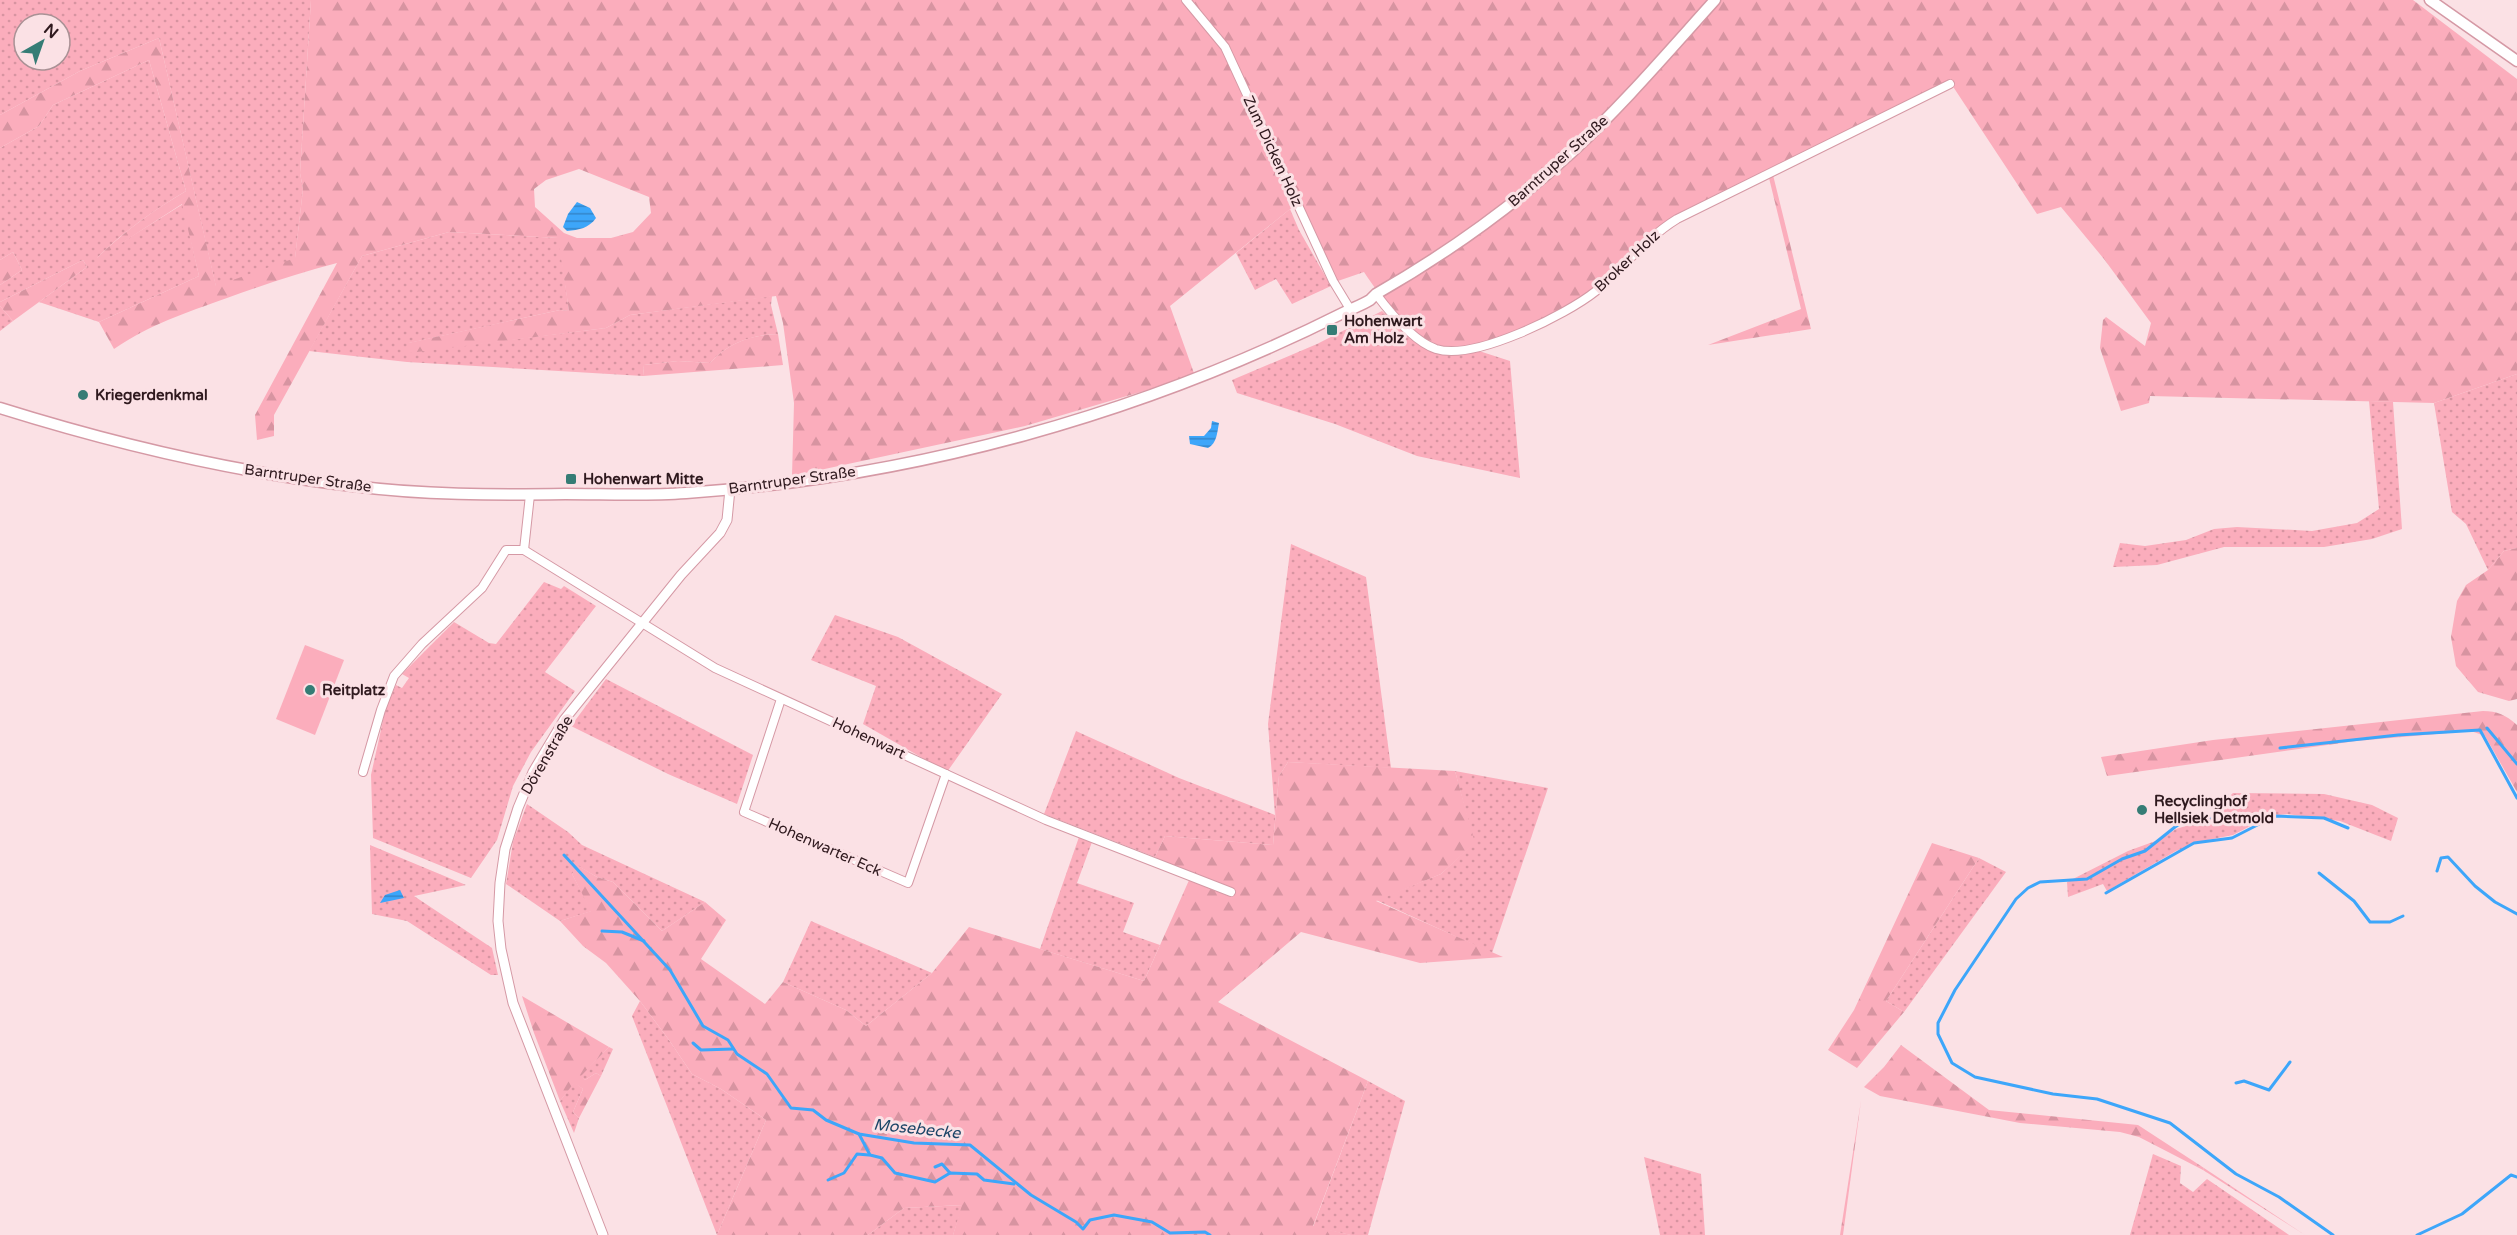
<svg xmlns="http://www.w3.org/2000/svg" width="2517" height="1235" font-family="'Varela Round',sans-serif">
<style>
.grass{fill:url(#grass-dots);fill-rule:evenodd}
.forest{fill:url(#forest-firs);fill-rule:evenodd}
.garden{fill:#fbadbc}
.water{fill:url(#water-rules)}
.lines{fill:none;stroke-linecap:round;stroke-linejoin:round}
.stream{stroke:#3da6fa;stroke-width:3}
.minor-casing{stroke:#d599a5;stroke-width:10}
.tertiary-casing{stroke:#d599a5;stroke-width:11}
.secondary-casing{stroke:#d599a5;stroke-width:13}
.minor{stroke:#fff;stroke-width:8}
.tertiary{stroke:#fff;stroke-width:9}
.secondary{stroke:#fff;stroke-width:10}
.poi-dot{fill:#357c75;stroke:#fbe1e5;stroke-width:2}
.labels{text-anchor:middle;stroke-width:6;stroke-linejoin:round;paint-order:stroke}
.street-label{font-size:15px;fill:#2f191e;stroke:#fbe1e5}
.poi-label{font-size:15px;font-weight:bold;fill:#2f191e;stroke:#fbe1e5;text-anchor:start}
.water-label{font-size:16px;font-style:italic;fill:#1c4567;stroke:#fbe1e5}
</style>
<defs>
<pattern id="grass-dots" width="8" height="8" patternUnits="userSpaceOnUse" patternTransform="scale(1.5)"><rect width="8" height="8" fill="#fbadbc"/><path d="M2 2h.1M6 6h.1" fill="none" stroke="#d794a1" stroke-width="1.8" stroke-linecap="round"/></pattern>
<pattern id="forest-firs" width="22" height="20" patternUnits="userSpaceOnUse" patternTransform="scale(1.5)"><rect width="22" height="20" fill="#fbadbc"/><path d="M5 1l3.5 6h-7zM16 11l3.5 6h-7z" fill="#d794a1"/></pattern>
<pattern id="water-rules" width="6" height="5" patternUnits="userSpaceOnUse" patternTransform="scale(1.5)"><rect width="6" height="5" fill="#3da6fa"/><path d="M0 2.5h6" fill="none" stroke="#3486ca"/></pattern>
</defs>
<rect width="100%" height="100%" fill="#fbe1e5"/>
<!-- grass -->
<g class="grass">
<path d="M0,0H311L300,173L303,189L295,259L216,287L159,38L80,71L0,115ZM24,24H60V60H24Z"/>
<path d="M149,60L186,191C153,211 124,231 97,258L183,204L199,276L99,322L39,302L87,267L83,260L0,302V285L22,270L13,252L0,260V148L39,126L53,105Z"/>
<polygon points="1290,209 1299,230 1331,286 1292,304 1276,279 1255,290 1236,253"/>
<path d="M449,232L559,238L569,311L560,310L409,343V352L606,328L630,315L772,296L771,305L778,334C752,335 729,342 710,363L678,361L644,365L643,376L407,362L309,351L362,256Z"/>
<polygon points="0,306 13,321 0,331"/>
<polygon points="1382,311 1421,344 1476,350 1510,361 1520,478 1417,456 1335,424 1237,393 1232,380 1317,344"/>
<polygon points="2517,374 2517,548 2504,551 2488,570 2466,524 2452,512 2434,403"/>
<polygon points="2369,401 2393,402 2402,529 2372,539 2324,547 2224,547 2157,565 2113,567 2120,543 2145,546 2186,540 2214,529 2237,527 2312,531 2357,523 2379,509"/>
<polygon points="1291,544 1366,577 1391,768 1288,762 1279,776 1273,845 1165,836 1155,857 1044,814 1076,731 1179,778 1275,815 1268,724"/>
<polygon points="544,582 561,589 564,586 596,606 545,672 575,691 531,752 513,786 497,840 471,878 373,838 371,775 386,707 396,685 402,688 409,678 402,674 454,622 489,643 496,644"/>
<polygon points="835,615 898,637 1002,694 947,772 863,724 876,686 811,660"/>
<polygon points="606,679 753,755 737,804 668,774 571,726"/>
<polygon points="1455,771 1548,788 1492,953 1376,900 1441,874 1474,843"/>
<polygon points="2233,793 2324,794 2372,805 2398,818 2391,841 2340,821 2287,814 2270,816 2233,835 2198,842 2176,851 2107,891 2103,884 2068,897 2067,882 2128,851 2161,839 2176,829 2205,820"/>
<polygon points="527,804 568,832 582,845 705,902 662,931 613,882 597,877 578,866 572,874 592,911 560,921 506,884 513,842"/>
<polygon points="1079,837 1092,842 1077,883 1134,903 1123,932 1160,945 1144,981 1040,949"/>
<polygon points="370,845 466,885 414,896 492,948 498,975 491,975 407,921 372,914"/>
<polygon points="1979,858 2006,872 1904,1012 1886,1001"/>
<polygon points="811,921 932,973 866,1026 846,1010 783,982"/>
<polygon points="640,1001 669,1040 692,1074 721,1089 766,1120 717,1235 632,1016"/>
<polygon points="609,1047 613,1049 601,1076 596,1073 585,1080 580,1076"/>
<polygon points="1368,1081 1405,1101 1368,1235 1351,1235 1313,1227"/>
<polygon points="574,1082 583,1089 573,1112 579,1118 574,1133 560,1101"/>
<polygon points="2153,1154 2181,1166 2180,1183 2193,1192 2207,1179 2289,1235 2130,1235"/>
<polygon points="1644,1157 1701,1174 1705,1235 1660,1235"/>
<polygon points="2204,1168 2305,1235 2203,1170"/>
<polygon points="963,1205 953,1235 868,1235 904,1208"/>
</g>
<!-- forest -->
<g class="forest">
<path d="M311,0H2413L2517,79V374L2434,403L2150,396L2149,403L2121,411L2100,348L2103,320L2106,317L2145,346L2151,323L2104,259L2061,207L2037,214L1950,82L1676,217C1644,237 1622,266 1594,290C1566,313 1468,360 1433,345C1406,333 1380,296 1364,272L1332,283L1295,205L1170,306L1195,376L1025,426L792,476L794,403L783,323L776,296L630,315L606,328L409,353L408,343L560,310L569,311L558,238L449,232L362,256L274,415V436L257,440L255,415L337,263C299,273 263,285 227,298C185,313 151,324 114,349L99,322L199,276L182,204L94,261C122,233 152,211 186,191L149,60L53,105L39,126L0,148V115L80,71L159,38L216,286L295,258L303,189L300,173ZM579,169L649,197L651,213L633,232L611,238H577L564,233L535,207L534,189L546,180Z"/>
<polygon points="1773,175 1811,329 1708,345 1801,309 1769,178"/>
<polygon points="13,252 22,270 0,285 0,260"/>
<polygon points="83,260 87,267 13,321 0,306 0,302"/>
<path d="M778,334L783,365L643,376L644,365L678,361L710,363C729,342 751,335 778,334Z"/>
<polygon points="2517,548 2517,699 2509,701 2478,692 2456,666 2451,637 2457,601 2466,585 2488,570 2504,551"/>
<path d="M2483,711C2497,711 2506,715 2517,725V792L2485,736L2471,731L2356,741L2107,776L2101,757L2213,740Z"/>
<polygon points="1288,762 1455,771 1475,843 1441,874 1376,901 1503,957 1420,963 1301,932 1218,1002 1368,1081 1313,1226 1351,1235 953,1235 962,1205 904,1208 868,1235 717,1235 766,1120 721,1089 692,1074 669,1040 640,1001 606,963 583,946 560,921 591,911 572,874 577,865 597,877 613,882 662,931 705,902 726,920 701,959 765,1004 783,982 846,1010 866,1026 932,973 969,927 1144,981 1190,878 1155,857 1165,836 1273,845 1279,776"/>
<polygon points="1932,843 1979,858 1886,1001 1904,1012 1857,1068 1828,1050 1854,1010"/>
<polygon points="522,996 609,1047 581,1076 585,1080 596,1073 601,1076 579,1118 573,1112 583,1089 574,1083 560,1101 534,1033"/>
<polygon points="1901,1045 1989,1110 2138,1125 2204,1168 2203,1170 2139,1137 2120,1132 2020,1123 1880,1096 1864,1087 1884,1067"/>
<polygon points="1861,1101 1843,1235 1840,1235"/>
</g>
<!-- garden -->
<polygon class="garden" points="305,645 344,660 315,735 276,719"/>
<!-- water -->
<g class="water">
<path d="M577,202L590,208L596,218C589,228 579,230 567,231L563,227L568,214Z"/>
<path d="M1212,421L1219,423C1217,433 1217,443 1208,448L1190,444L1189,436H1204L1211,428Z"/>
<polygon points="400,890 404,898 380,903 385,895"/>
</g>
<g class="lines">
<!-- stream -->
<g class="stream">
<polyline points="2487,728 2517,764"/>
<polyline points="2280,748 2398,735 2480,730 2517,798"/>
<polyline points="2228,796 2213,817 2190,818 2175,827 2145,851 2122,859 2087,879 2040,882 2028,888 2016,899 1955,990 1938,1023 1938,1034 1952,1063 1975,1077 2053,1094 2097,1099 2170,1123 2236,1174 2279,1197 2333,1235"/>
<polyline points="564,855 670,970 703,1026 728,1040 737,1054 767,1074 791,1108 813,1110 826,1120 859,1134 914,1143 970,1145 1031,1195 1076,1222 1083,1229 1090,1220 1114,1215 1152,1222 1170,1233 1205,1232 1210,1235"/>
<polyline points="2437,871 2441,858 2448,857 2475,886 2495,902 2517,914"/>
<polyline points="2319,873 2354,901 2370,922 2390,922 2403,916"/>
<polyline points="2106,893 2194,843 2232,838 2275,816 2324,818 2348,828"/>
<polyline points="602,931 622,932 644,941"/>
<polyline points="693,1043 701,1050 733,1049"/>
<polyline points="2236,1083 2244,1081 2269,1090 2290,1062"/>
<polyline points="859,1134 870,1155 882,1158 895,1173 935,1182 950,1173 977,1174 984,1180 1014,1184"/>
<polyline points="935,1167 942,1164 950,1173"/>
<polyline points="828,1180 844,1173 857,1154 869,1155"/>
<polyline points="2417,1235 2462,1214 2511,1175 2517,1177"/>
</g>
<defs>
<g id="minor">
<polyline points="1186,0 1225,47 1333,281 1350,309"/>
<path d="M1376,294C1391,314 1413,341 1436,349C1474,361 1566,315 1596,291C1624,267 1646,238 1677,219L1950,84"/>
<polyline points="524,550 715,668 1046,820 1231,892"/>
<polyline points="781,699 744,812 908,883 946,774"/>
<polyline points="363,772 381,710 394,676 422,644 482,588 506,550 524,550 530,495"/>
</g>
<polyline id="tertiary" points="603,1235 513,1003 501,949 498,921 500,883 505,849 518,808 533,772 564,720 681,575 720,533 727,520 730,489"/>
<g id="secondary">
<polyline points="2430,0 2517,61"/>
<path d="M0,408C115,444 233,472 353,486C423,495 494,495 565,494C605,494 646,496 686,493C915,477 1140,415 1345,312C1353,308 1362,305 1370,300L1376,294C1446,254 1512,207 1571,153C1623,105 1668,52 1715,0"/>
</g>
</defs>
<!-- minor casing -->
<use href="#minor" class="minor-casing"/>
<!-- tertiary casing -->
<use href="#tertiary" class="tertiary-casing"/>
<!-- secondary casing -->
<use href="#secondary" class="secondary-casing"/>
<!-- minor -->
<use href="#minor" class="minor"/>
<!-- tertiary -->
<use href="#tertiary" class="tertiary"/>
<!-- secondary -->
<use href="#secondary" class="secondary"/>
</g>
<!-- markers -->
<g class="poi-dot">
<rect x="1326" y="324" width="12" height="12" rx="3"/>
<circle cx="83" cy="395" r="6"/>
<rect x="565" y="473" width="12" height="12" rx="3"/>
<circle cx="310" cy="690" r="6"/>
<circle cx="2142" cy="810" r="6"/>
</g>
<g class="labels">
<!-- street labels -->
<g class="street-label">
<text transform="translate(1273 151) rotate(65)" y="5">Zum Dicken Holz</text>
<text transform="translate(1558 161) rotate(-42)" y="5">Barntruper Straße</text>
<text transform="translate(1627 261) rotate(-43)" y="5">Broker Holz</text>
<text transform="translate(308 478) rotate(8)" y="5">Barntruper Straße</text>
<text transform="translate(792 480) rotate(-8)" y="5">Barntruper Straße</text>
<text transform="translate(869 738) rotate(25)" y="5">Hohenwart</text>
<text transform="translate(547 755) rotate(-60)" y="5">Dörenstraße</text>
<text transform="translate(825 847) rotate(24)" y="5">Hohenwarter Eck</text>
</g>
<!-- poi labels -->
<g class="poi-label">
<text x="1344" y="326">Hohenwart<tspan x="1344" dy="17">Am Holz</tspan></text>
<text x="95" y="400">Kriegerdenkmal</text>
<text x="583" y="484">Hohenwart Mitte</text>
<text x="322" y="695">Reitplatz</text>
<text x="2154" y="806">Recyclinghof<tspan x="2154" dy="17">Hellsiek Detmold</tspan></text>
</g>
<!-- water labels -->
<g class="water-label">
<text transform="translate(917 1128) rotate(6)" y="6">Mosebecke</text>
</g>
</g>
<!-- north arrow -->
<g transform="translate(42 42) rotate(40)"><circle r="28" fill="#fbe1e5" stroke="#a99195" stroke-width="1.5"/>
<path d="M0-4.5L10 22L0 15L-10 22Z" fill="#357c75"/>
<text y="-9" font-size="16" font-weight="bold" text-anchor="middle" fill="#2f191e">N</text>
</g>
</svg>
